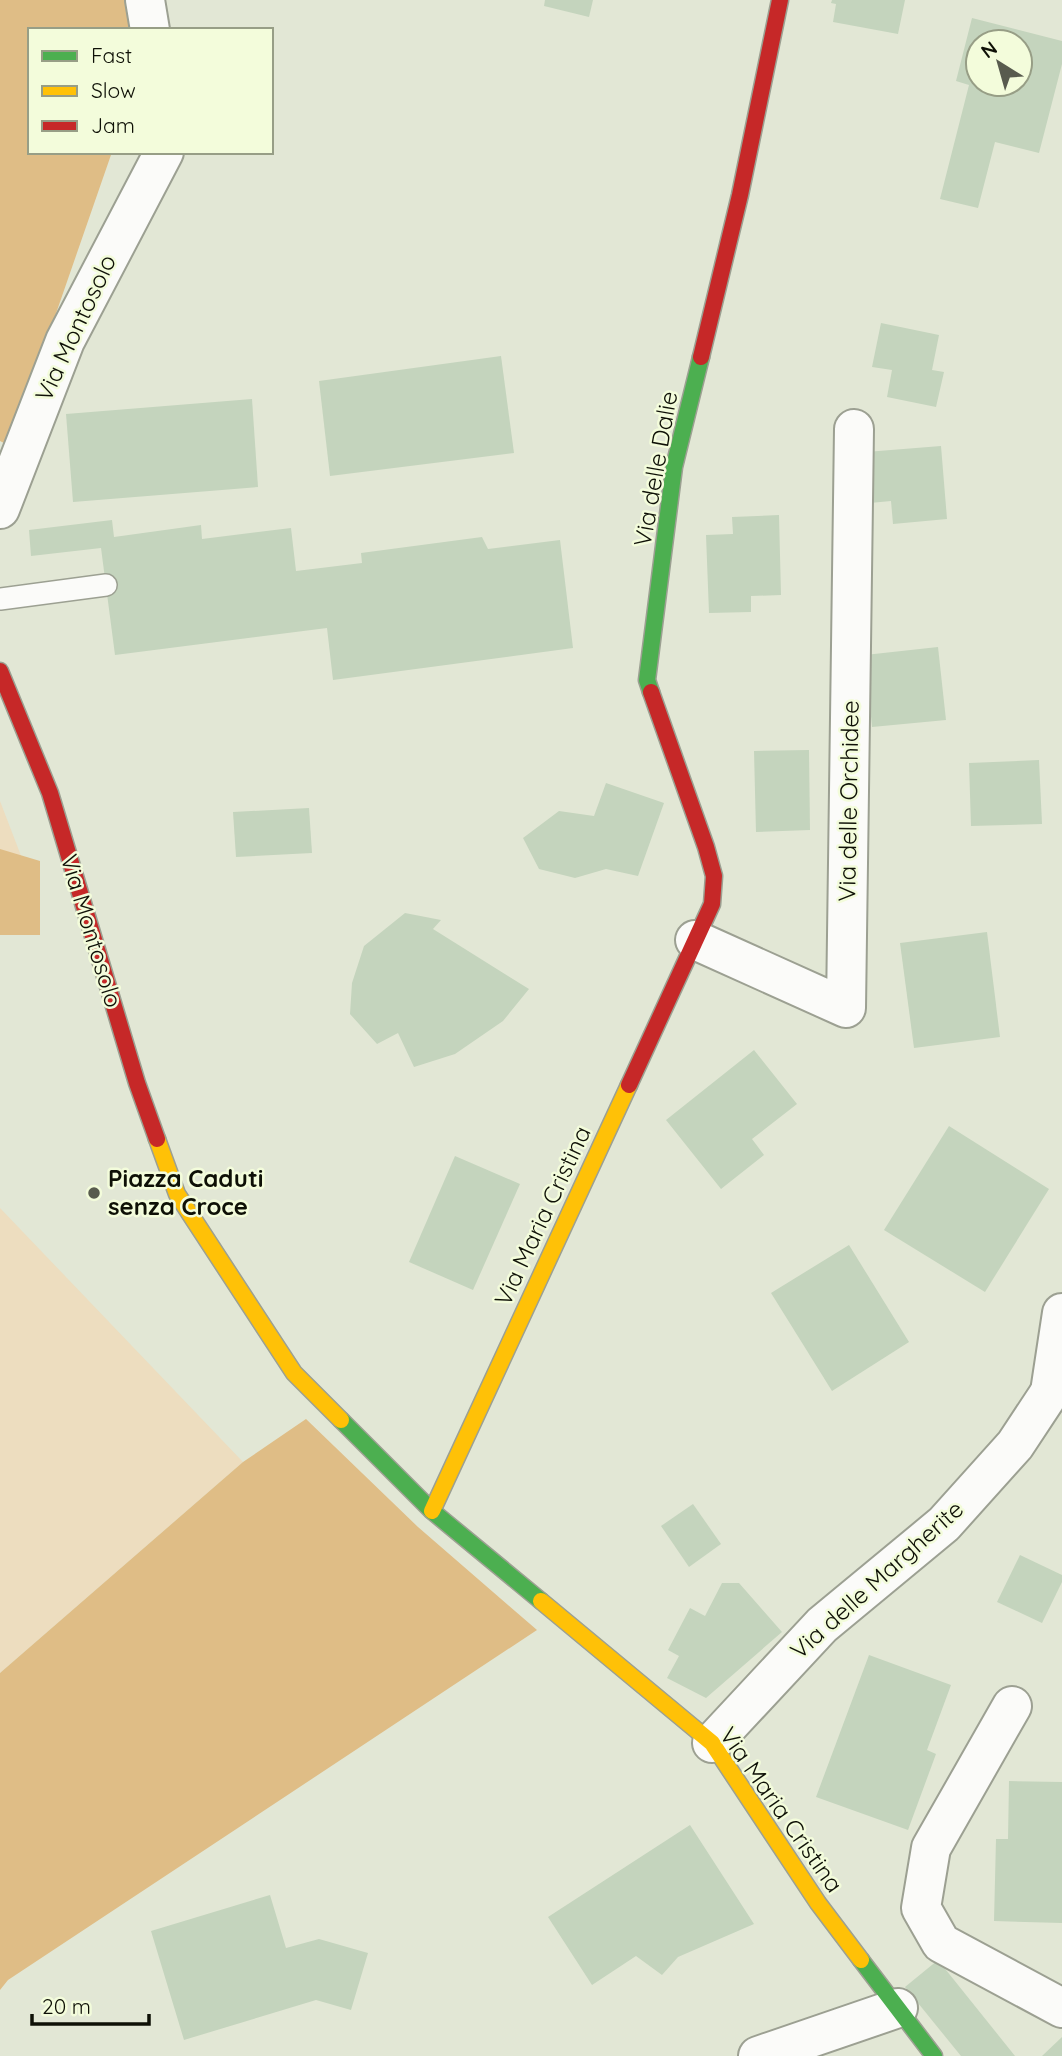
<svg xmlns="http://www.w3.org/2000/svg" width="1062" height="2056" font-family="Quicksand,sans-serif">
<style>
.green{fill:#edddbf}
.forest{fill:#dfbd86}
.building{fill:#c4d4bd;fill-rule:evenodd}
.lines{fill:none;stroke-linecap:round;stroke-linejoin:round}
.lane-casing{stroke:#9ca092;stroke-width:24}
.street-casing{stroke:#9ca092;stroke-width:42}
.fast-casing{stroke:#9ca092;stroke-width:19}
.slow-casing{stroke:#9ca092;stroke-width:19}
.jam-casing{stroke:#9ca092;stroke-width:19}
.lane{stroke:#fbfbf9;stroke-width:21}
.street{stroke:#fbfbf9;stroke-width:38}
.fast{stroke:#4caf50;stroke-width:16}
.slow{stroke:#ffc107;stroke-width:16}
.jam{stroke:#c62828;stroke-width:16}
.poi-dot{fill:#585b4e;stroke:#f3fcdb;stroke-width:2.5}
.labels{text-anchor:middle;stroke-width:5;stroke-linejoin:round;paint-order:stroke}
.street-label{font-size:24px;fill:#0e1006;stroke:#f3fcdb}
.poi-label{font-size:24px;font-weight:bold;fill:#0e1006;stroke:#f3fcdb;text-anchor:start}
</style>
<rect width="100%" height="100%" fill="#e2e7d5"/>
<!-- green -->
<g class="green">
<polygon points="0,801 23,861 0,921"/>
<polygon points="0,1208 243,1462 0,1673"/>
</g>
<!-- forest -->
<g class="forest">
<polygon points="0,0 166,0 156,30 30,30 30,152 112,152 10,446 0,441"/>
<polygon points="0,849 40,861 40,935 0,935"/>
<polygon points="306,1419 418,1527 537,1630 8,1980 0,1990 0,1673 243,1462"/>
</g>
<!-- building -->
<g class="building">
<polygon points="545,0 593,0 589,17 544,6"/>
<polygon points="832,0 905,0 898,34 833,22 836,4 831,3"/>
<path d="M972,18L1062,41V64L1039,153L995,142L978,208L940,199L969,85L956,81ZM978,42H1020V84H978Z"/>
<polygon points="881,323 939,335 932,370 944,372 936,407 887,397 892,370 872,367"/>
<polygon points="501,356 514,453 330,476 319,381"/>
<polygon points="252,399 258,487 73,502 66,414"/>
<polygon points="941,446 947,519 893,524 891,501 870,503 866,452"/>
<polygon points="779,515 781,595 751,596 751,612 709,613 706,535 733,534 732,517"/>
<polygon points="112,520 114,537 201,525 202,539 291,528 296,571 362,563 361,553 482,537 488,549 560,540 573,648 333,680 327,628 115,655 101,548 31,556 29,530"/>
<polygon points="938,647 946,720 872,727 865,655"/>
<polygon points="809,750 810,830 756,832 754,751"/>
<polygon points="1039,760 1042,824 971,826 969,763"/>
<polygon points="606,783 664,803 638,876 606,869 575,878 539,869 523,838 559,811 594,816"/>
<polygon points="309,808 312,853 236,857 233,812"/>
<polygon points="405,913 441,920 433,929 529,989 503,1021 455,1054 414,1067 398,1033 377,1044 350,1014 352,983 364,946"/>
<polygon points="987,932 1000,1037 914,1048 900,943"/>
<polygon points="754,1050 797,1104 752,1139 764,1155 721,1189 666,1120"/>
<polygon points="949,1126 1049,1189 985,1292 884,1230"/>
<polygon points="455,1156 520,1184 473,1290 409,1262"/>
<polygon points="849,1245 909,1342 832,1391 771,1293"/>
<polygon points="693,1504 721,1544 689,1567 661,1526"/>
<polygon points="1020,1555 1062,1575 1062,1582 1042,1623 997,1602"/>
<polygon points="722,1583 739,1583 782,1632 706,1698 667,1678 679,1656 668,1650 690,1608 705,1616"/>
<polygon points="869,1655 951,1685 927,1750 936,1754 908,1830 816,1797"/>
<polygon points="1009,1781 1062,1782 1062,1923 994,1921 996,1839 1008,1839"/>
<polygon points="690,1825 754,1924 678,1957 662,1975 636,1956 592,1985 548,1917"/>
<polygon points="270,1895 286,1948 319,1939 368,1953 351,2010 316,2000 184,2040 151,1931"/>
<polygon points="938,1960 1015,2056 961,2056 905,1987"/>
<polygon points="1062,2037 1062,2056 1042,2056"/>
</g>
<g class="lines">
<defs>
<polyline id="lane" points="0,599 106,585"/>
<g id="street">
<polyline points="145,0 150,30"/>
<polyline points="0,509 65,341 164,152"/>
<polyline points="695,940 846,1008 854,429"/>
<polyline points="1050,1392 1062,1313"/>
<polyline points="1012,1706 931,1848 921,1908 941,1943 1062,2008"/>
<polyline points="712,1743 822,1625 944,1524 1015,1445 1050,1392 1062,1379"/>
<polyline points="758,2056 898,2008"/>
</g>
<g id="fast">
<polyline points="651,692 647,680 674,467 701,357"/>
<polyline points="341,1420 432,1511 541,1601"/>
<polyline points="861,1960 934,2056"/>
</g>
<g id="slow">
<polyline points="157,1139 177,1194 294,1373 341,1420"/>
<polyline points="432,1511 629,1085"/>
<polyline points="541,1601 712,1743 818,1903 861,1960"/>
</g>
<g id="jam">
<polyline points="701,357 740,195 780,0"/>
<polyline points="0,671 50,793 137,1083 157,1139"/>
<polyline points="629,1085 712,904 714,876 706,847 651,692"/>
</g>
</defs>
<!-- lane casing -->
<use href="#lane" class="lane-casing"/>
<!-- street casing -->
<use href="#street" class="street-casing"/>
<!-- fast casing -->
<use href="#fast" class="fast-casing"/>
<!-- slow casing -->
<use href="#slow" class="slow-casing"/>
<!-- jam casing -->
<use href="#jam" class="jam-casing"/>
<!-- lane -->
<use href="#lane" class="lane"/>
<!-- street -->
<use href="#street" class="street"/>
<!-- fast -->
<use href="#fast" class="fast"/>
<!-- slow -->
<use href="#slow" class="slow"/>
<!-- jam -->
<use href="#jam" class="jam"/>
</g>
<!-- markers -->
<circle class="poi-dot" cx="94" cy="1193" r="7"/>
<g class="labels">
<!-- street labels -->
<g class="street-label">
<text transform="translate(76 328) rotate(-65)" y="8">Via Montosolo</text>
<text transform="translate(656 469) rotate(-80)" y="8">Via delle Dalie</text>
<text transform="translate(849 801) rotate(-89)" y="8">Via delle Orchidee</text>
<text transform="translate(91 931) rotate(73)" y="8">Via Montosolo</text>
<text transform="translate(543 1216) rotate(-65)" y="8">Via Maria Cristina</text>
<text transform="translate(877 1580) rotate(-42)" y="8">Via delle Margherite</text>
<text transform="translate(781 1810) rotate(55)" y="8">Via Maria Cristina</text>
</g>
<!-- poi labels -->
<g class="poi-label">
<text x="108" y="1187">Piazza Caduti<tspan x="108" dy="28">senza Croce</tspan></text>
</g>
</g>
<!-- legend -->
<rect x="28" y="28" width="245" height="126" fill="#f3fcdb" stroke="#979e86" stroke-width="2"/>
<rect x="42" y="51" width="35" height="10" fill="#4caf50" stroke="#979e86" stroke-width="2"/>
<text x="91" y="63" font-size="21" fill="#0e1006">Fast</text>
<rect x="42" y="86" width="35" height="10" fill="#ffc107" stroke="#979e86" stroke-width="2"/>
<text x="91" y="98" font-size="21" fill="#0e1006">Slow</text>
<rect x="42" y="121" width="35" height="10" fill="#c62828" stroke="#979e86" stroke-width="2"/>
<text x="91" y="133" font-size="21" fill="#0e1006">Jam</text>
<!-- north arrow -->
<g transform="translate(999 63) rotate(323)"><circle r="33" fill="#f3fcdb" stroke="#979e86" stroke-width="2"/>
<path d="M0-5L12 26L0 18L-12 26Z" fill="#585b4e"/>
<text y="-10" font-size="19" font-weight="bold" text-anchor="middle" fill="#0e1006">N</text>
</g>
<!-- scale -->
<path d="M32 2014v10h117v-10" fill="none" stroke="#0e1006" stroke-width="3.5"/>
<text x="42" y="2014" font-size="21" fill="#0e1006" stroke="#f3fcdb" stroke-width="5" paint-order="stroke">20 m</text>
</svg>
